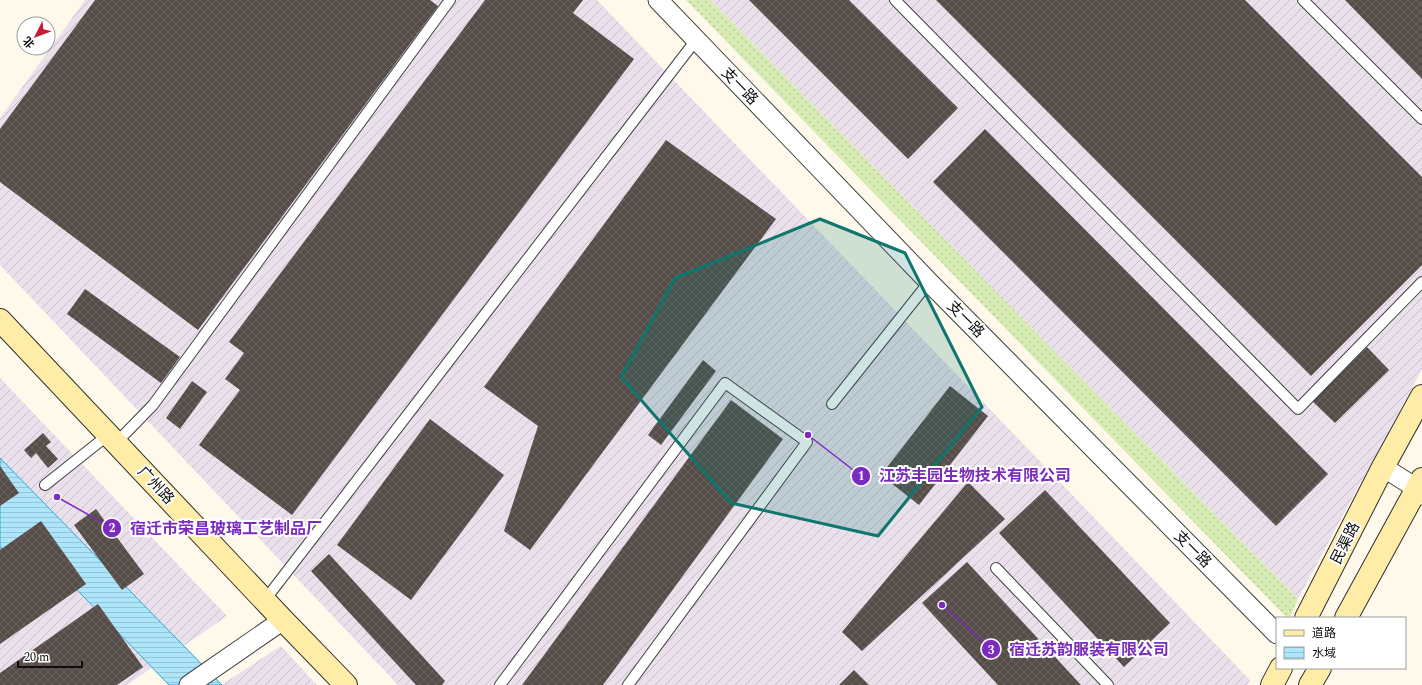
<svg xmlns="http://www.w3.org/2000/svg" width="1422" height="685" font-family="Spectral,'Noto Sans SC',serif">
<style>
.industrial{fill:url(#industrial-furrows)}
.grass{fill:url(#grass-dots)}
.water{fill:url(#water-rules);stroke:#2fa5d6}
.building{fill:url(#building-cross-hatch)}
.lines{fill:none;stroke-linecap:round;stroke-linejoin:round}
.lane-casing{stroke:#404040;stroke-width:12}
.street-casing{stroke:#404040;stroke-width:21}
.secondary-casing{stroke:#2f2f2f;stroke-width:24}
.lane{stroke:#fff;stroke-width:10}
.street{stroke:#fff;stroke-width:19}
.secondary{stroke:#ffeca7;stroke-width:22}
.marked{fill:#0f766e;fill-opacity:0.2;stroke:#0f766e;stroke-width:3;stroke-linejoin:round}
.labels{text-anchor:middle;stroke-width:4;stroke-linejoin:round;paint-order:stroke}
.street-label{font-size:15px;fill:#0d0d0d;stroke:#fff}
.leader{fill:none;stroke:#7b2cbf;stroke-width:1.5}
.callout-dot{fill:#7b2cbf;stroke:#fff;stroke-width:1.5}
.mark-label{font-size:12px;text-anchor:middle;font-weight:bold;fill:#fff}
.callout-label{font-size:16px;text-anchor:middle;font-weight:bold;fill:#7b2cbf;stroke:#fff;stroke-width:4;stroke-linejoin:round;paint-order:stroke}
</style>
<defs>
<pattern id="industrial-furrows" width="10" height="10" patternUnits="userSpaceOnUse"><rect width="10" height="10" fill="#eae0ec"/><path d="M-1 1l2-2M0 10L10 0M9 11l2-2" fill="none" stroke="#c8bfc9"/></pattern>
<pattern id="grass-dots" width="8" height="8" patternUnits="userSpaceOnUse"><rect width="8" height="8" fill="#d7ecb3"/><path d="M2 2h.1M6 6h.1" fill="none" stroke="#b7c999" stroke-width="1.8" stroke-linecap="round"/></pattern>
<pattern id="water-rules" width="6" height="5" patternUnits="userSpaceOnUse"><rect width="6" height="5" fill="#ade6fa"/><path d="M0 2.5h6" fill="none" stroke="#94c4d5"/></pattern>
<pattern id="building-cross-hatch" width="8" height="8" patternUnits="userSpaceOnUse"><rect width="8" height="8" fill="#564c48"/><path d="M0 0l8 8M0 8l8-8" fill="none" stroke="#69615e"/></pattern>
</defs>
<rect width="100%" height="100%" fill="#fff9ec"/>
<!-- industrial -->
<g class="industrial">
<polygon points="85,0 597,0 1250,680 1247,685 398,685 0,265 0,118"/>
<polygon points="710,0 1422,0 1422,369 1298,599"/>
<polygon points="0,378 227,616 127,685 0,685"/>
<polygon points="281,646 317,685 221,685"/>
</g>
<!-- grass -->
<polygon class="grass" points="686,0 710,0 1298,599 1290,618 1287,618"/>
<!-- water -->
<polygon class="water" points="0,458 222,685 169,685 53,565 0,548"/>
<!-- building -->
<g class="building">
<polygon points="95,0 430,0 438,6 198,330 0,182 0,129"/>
<polygon points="485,0 583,0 573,13 634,59 292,515 199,445 240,390 225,379 244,353 229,342"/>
<polygon points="749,0 849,0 958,108 908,159"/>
<polygon points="936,0 1245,0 1422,177 1422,265 1311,376"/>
<polygon points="1345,0 1422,0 1422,79"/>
<polygon points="985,129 1328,474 1276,526 933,182"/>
<polygon points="666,140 776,219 530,550 504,531 538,426 484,387"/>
<polygon points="85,289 180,357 161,383 67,314"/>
<polygon points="1367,347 1389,370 1335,423 1312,401"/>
<polygon points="703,360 716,371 661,445 648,435"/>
<polygon points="192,381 207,392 180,429 166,418"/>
<polygon points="950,386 988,416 919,505 881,475"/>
<polygon points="731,400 783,439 603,685 522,685"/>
<polygon points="430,419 504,475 411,600 337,545"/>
<polygon points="43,433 51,442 46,446 58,459 48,468 36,453 31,458 24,450"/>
<polygon points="0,466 19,493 0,506"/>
<polygon points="968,482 1005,519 862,651 842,632"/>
<polygon points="1045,490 1170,623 1124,667 999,533"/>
<polygon points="96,509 144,574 122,590 74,525"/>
<polygon points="41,521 86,584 0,644 0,550"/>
<polygon points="329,554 445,681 442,685 416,685 311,571"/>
<polygon points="967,562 1081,685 998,685 922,603"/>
<polygon points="98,604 143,667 117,685 0,685 0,673"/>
<polygon points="854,670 869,685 839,685"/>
</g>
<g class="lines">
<defs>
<g id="lane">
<polyline points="895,0 1298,409 1422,282"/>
<polyline points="1303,0 1422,119"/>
<polyline points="832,404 929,282"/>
<polyline points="116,443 153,405 450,0"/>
<polyline points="45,485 108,435"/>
<polyline points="996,568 1108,685"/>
<polyline points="265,600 696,40"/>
<polyline points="500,685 725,383 807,442 628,685"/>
</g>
<g id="street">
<polyline points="658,0 929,282 1277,634"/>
<polyline points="1383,467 1416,488 1422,495"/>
<polyline points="189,685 283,620"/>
</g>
<g id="secondary">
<polyline points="0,320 283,620 346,685"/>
<polyline points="1306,618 1383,467 1422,396"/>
<polyline points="1346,618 1422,479"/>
<polyline points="1272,685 1281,668"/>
<polyline points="1310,685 1320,668"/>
</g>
</defs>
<!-- lane casing -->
<use href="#lane" class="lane-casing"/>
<!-- street casing -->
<use href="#street" class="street-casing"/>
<!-- secondary casing -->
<use href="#secondary" class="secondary-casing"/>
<!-- lane -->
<use href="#lane" class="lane"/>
<!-- street -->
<use href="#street" class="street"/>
<!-- secondary -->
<use href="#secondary" class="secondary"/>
</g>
<!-- marked area -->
<path class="marked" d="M820,219L905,253L982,407L878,536L731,503L621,377L675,278Z"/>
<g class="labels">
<!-- street labels -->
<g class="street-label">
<text transform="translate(740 86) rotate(46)" y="5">支一路</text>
<text transform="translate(966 319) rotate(45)" y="5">支一路</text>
<text transform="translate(156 485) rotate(47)" y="5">广州路</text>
<text transform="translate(1345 543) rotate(-63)" y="5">民渠路</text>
<text transform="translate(1193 549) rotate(45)" y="5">支一路</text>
</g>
</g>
<!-- callouts -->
<path class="leader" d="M808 435L861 476M57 497L112 528M942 605L991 649"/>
<g class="callout-dot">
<circle cx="808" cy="435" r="4"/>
<circle cx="57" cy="497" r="4"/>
<circle cx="942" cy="605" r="4"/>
<circle cx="861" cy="476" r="10"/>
<circle cx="112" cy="528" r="10"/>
<circle cx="991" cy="649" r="10"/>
</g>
<g class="mark-label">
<text x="861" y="480">1</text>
<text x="112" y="532">2</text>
<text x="991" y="654">3</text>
</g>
<g class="callout-label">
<text x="975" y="481">江苏丰园生物技术有限公司</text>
<text x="226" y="534">宿迁市荣昌玻璃工艺制品厂</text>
<text x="1089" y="655">宿迁苏韵服装有限公司</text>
</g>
<!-- legend -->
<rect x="1276" y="617" width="130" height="52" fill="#ffffff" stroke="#9e9e9e"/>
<rect x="1284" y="630" width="20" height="6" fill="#ffeca7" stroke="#9e9e9e"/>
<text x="1312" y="637" font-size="12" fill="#0d0d0d">道路</text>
<rect x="1284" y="647" width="20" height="12" fill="url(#water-rules)" stroke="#9e9e9e"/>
<text x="1312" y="657" font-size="12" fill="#0d0d0d">水域</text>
<!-- north arrow -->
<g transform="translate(36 36) rotate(228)"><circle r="19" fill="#ffffff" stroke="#9e9e9e"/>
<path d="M0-3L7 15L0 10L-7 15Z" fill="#c51c36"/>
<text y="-6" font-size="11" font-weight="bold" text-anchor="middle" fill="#0d0d0d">北</text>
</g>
<!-- scale -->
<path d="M18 661v6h64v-6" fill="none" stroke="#0d0d0d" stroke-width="2"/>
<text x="24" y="661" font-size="12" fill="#0d0d0d" stroke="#ffffff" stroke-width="3" paint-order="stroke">20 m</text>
</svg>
